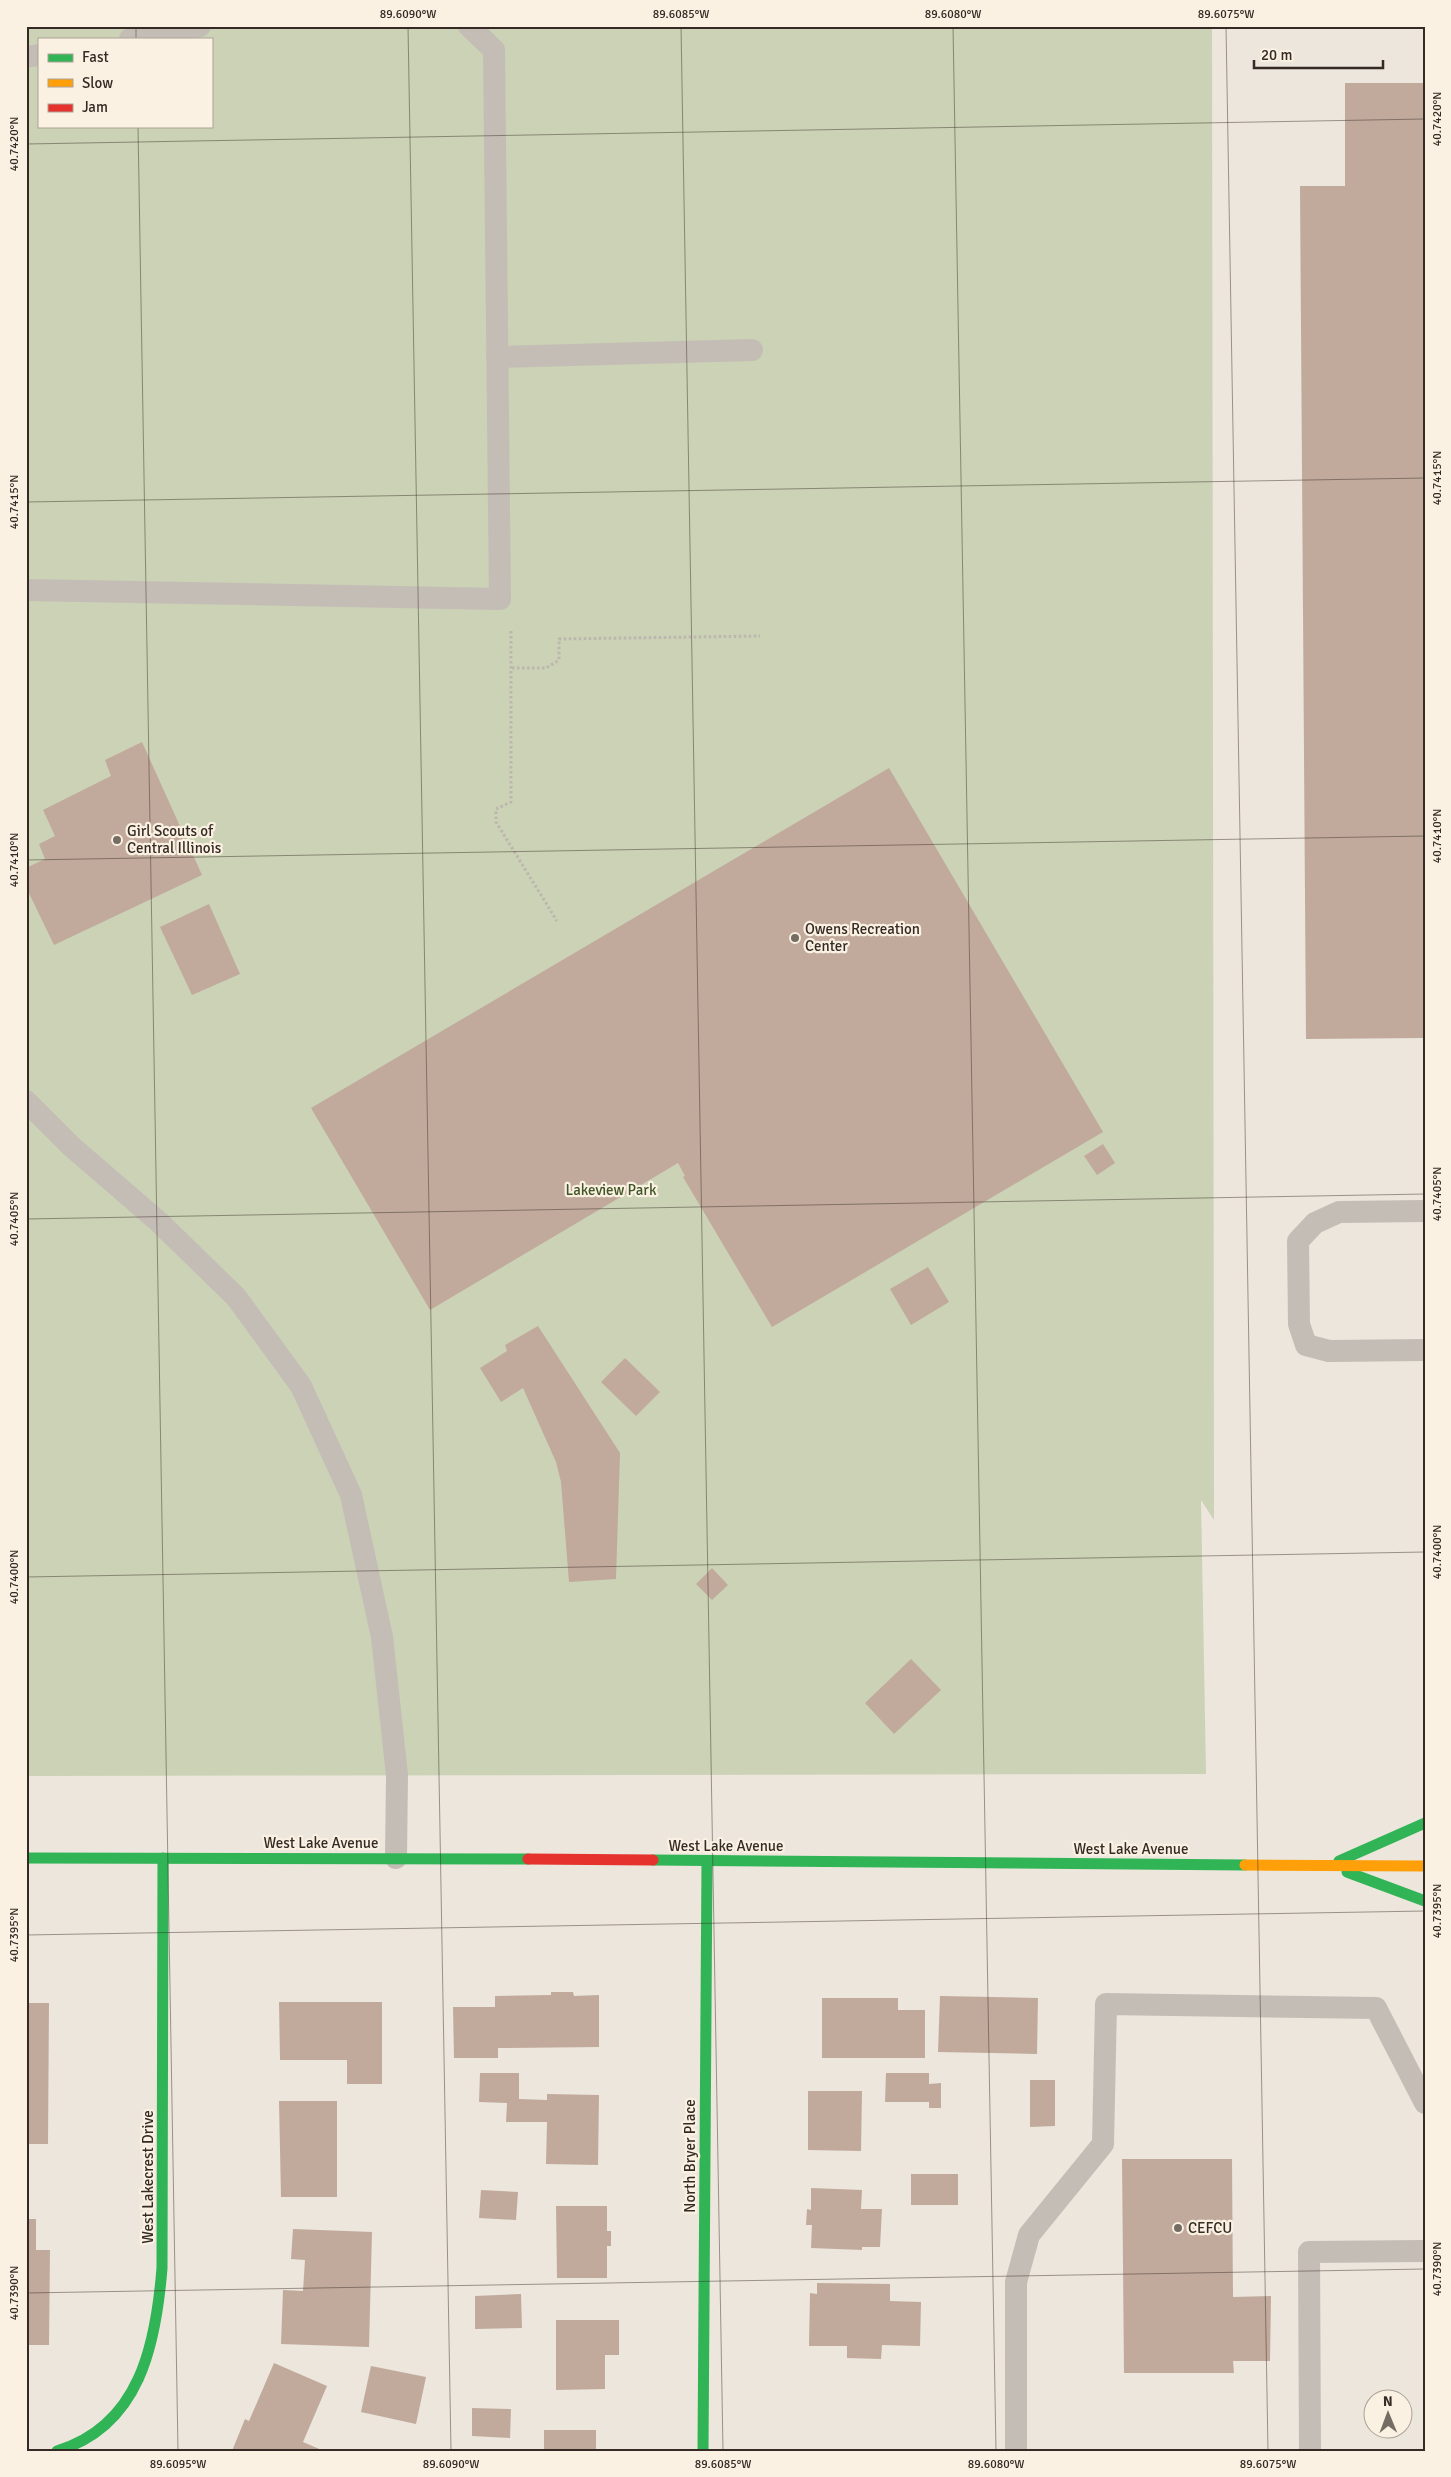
<svg xmlns="http://www.w3.org/2000/svg" width="1451" height="2477" font-family="Signika,sans-serif">
<style>
.green{fill:#cbd2b5;fill-rule:evenodd}
.building{fill:#c1aa9c}
.lines{fill:none;stroke-linecap:round;stroke-linejoin:round}
.path{stroke:#bdb6ae;stroke-width:3;stroke-dasharray:2.5 2.5;stroke-linecap:butt}
.lane{stroke:#c4bdb6;stroke-width:22}
.fast{stroke:#30b455;stroke-width:11}
.slow{stroke:#ff9f0a;stroke-width:11}
.jam{stroke:#e5322d;stroke-width:11}
.ticks{fill:none;stroke:#352b24;stroke-width:1;stroke-opacity:0.45}
.poi-dot{fill:#756c64;stroke:#faf1e2;stroke-width:2}
.labels{text-anchor:middle;stroke-width:4.5;stroke-linejoin:round;paint-order:stroke}
.poi-label{font-size:15px;fill:#352b24;stroke:#faf1e2;text-anchor:start}
.park-label{font-size:15px;fill:#405526;stroke:#faf1e2}
.street-label{font-size:15px;fill:#352b24;stroke:#faf1e2}
.neatline{fill:none;stroke:#352b24;stroke-width:2}
.ticks-label{font-size:12px;text-anchor:middle;fill:#352b24}
</style>
<rect width="100%" height="100%" fill="#ece6dc"/>
<!-- green -->
<path class="green" d="M26,26H1212L1214,1520L1201,1500L1206,1774L26,1776ZM39,39H211V126H39Z"/>
<!-- building -->
<g class="building">
<polygon points="1345,83 1425,83 1425,1038 1306,1039 1300,186 1345,186"/>
<polygon points="142,742 202,875 54,945 26,887 26,868 45,859 39,844 55,836 43,810 111,776 105,760"/>
<polygon points="889,768 1103,1132 772,1327 683,1177 685,1176 678,1163 430,1310 311,1108"/>
<polygon points="209,904 240,974 192,995 160,927"/>
<polygon points="1103,1144 1115,1163 1097,1175 1084,1156"/>
<polygon points="928,1267 949,1302 911,1325 890,1289"/>
<polygon points="538,1326 620,1453 616,1579 569,1582 561,1482 556,1462 523,1388 501,1402 480,1368 507,1351 505,1345"/>
<polygon points="625,1358 660,1392 636,1416 601,1382"/>
<polygon points="712,1568 728,1585 712,1600 696,1584"/>
<polygon points="911,1659 941,1690 894,1734 865,1703"/>
<polygon points="551,1992 573,1992 574,1996 599,1995 599,2047 498,2048 498,2058 454,2058 453,2007 495,2007 495,1996 551,1995"/>
<polygon points="940,1996 1038,1998 1037,2054 938,2052"/>
<polygon points="822,1998 898,1998 898,2010 925,2010 925,2058 822,2058"/>
<polygon points="279,2002 382,2002 382,2084 347,2084 347,2060 280,2060"/>
<polygon points="26,2003 49,2003 48,2144 26,2144"/>
<polygon points="480,2073 519,2073 519,2099 547,2100 547,2094 599,2095 598,2165 546,2164 547,2122 506,2122 507,2103 479,2102"/>
<polygon points="886,2073 929,2073 929,2084 941,2083 941,2108 929,2108 929,2102 885,2102"/>
<polygon points="1030,2080 1055,2080 1055,2126 1030,2127"/>
<polygon points="808,2091 862,2091 861,2151 808,2150"/>
<polygon points="279,2101 337,2101 337,2197 281,2197"/>
<polygon points="1122,2159 1232,2159 1233,2297 1271,2296 1270,2361 1233,2361 1234,2373 1124,2373"/>
<rect x="911" y="2174" width="47" height="31"/>
<polygon points="811,2188 862,2190 861,2209 882,2209 880,2247 862,2247 862,2250 811,2248 812,2225 806,2225 807,2209 811,2210"/>
<polygon points="481,2190 518,2192 516,2220 479,2218"/>
<polygon points="556,2206 607,2206 607,2231 611,2231 611,2246 607,2246 607,2278 557,2278"/>
<polygon points="26,2219 36,2219 36,2250 50,2250 49,2345 26,2345"/>
<polygon points="293,2229 372,2232 369,2347 281,2344 283,2290 303,2291 305,2260 291,2259"/>
<polygon points="817,2283 890,2284 890,2301 921,2302 920,2346 882,2345 881,2359 847,2358 847,2346 809,2346 810,2293 817,2294"/>
<polygon points="521,2294 522,2328 475,2329 475,2296"/>
<polygon points="556,2320 619,2320 619,2355 605,2355 605,2389 556,2390"/>
<polygon points="274,2363 327,2386 303,2442 324,2451 232,2451 245,2419 249,2421"/>
<polygon points="371,2366 426,2377 416,2424 361,2412"/>
<polygon points="472,2408 511,2409 510,2438 472,2436"/>
<rect x="544" y="2430" width="52" height="21"/>
</g>
<g class="lines">
<!-- path -->
<g class="path">
<polyline points="511,631 511,802 496,809 496,822 557,921"/>
<polyline points="512,668 546,668 559,660 559,639 760,636"/>
</g>
<!-- lane -->
<g class="lane">
<polyline points="130,39 200,26"/>
<polyline points="26,57 39,55"/>
<polyline points="497,357 752,350"/>
<polyline points="26,590 500,599 494,50 469,26"/>
<polyline points="26,1101 71,1146 159,1222 236,1297 301,1386 351,1495 382,1637 397,1775 396,1858"/>
<polyline points="1425,1211 1339,1212 1315,1223 1298,1241 1299,1324 1306,1345 1329,1351 1425,1350"/>
<polyline points="1016,2451 1016,2282 1029,2235 1103,2144 1106,2004 1376,2008 1425,2103"/>
<polyline points="1310,2451 1309,2252 1425,2251"/>
</g>
<!-- fast -->
<g class="fast">
<polyline points="26,1858 528,1859"/>
<polyline points="653,1860 1245,1865"/>
<polyline points="1339,1861 1425,1823"/>
<polyline points="1347,1872 1425,1901"/>
<path d="M57,2451C140,2426 156,2344 162,2268L163,1858"/>
<polyline points="703,2451 707,1861"/>
</g>
<!-- slow -->
<polyline class="slow" points="1245,1865 1425,1866"/>
<!-- jam -->
<polyline class="jam" points="528,1859 653,1860"/>
</g>
<!-- ticks -->
<path class="ticks" d="M136,26V39M408,26L451,2451M681,26L723,2451M953,26L996,2451M1226,26L1268,2451M138,126L178,2451M26,144L1425,119M26,502L1425,478M26,860L1425,836M26,1219L1425,1194M26,1577L1425,1552M26,1935L1425,1911M26,2293L1425,2269"/>
<!-- markers -->
<g class="poi-dot">
<circle cx="117" cy="840" r="5"/>
<circle cx="795" cy="938" r="5"/>
<circle cx="1178" cy="2228" r="5"/>
</g>
<g class="labels">
<!-- poi labels -->
<g class="poi-label">
<text x="127" y="836">Girl Scouts of<tspan x="127" dy="17">Central Illinois</tspan></text>
<text x="805" y="934">Owens Recreation<tspan x="805" dy="17">Center</tspan></text>
<text x="1188" y="2233">CEFCU</text>
</g>
<!-- park labels -->
<g class="park-label">
<text x="611" y="1195">Lakeview Park</text>
</g>
<!-- street labels -->
<g class="street-label">
<text x="321" y="1848">West Lake Avenue</text>
<text x="726" y="1851">West Lake Avenue</text>
<text x="1131" y="1854">West Lake Avenue</text>
<text transform="translate(690 2156) rotate(-90)" y="5">North Bryer Place</text>
<text transform="translate(148 2177) rotate(-90)" y="5">West Lakecrest Drive</text>
</g>
</g>
<!-- border -->
<rect width="1451" height="2477" fill="none" stroke="#faf1e2" stroke-width="55"/>
<!-- legend -->
<rect x="38" y="38" width="175" height="90" fill="#faf1e2" stroke="#aba296"/>
<rect x="48" y="54" width="25" height="8" fill="#30b455" stroke="#aba296"/>
<text x="82" y="62" font-size="15" fill="#352b24">Fast</text>
<rect x="48" y="79" width="25" height="8" fill="#ff9f0a" stroke="#aba296"/>
<text x="82" y="88" font-size="15" fill="#352b24">Slow</text>
<rect x="48" y="104" width="25" height="8" fill="#e5322d" stroke="#aba296"/>
<text x="82" y="112" font-size="15" fill="#352b24">Jam</text>
<!-- north arrow -->
<g transform="translate(1388 2414) rotate(359)"><circle r="24" fill="#faf1e2" stroke="#aba296"/>
<path d="M0-4L9 19L0 12L-9 19Z" fill="#756c64"/>
<text y="-8" font-size="14" font-weight="bold" text-anchor="middle" fill="#352b24">N</text>
</g>
<!-- scale -->
<path d="M1254 60v8h129v-8" fill="none" stroke="#352b24" stroke-width="2.5"/>
<text x="1261" y="60" font-size="15" fill="#352b24" stroke="#faf1e2" stroke-width="4" paint-order="stroke">20 m</text>
<rect x="28" y="28" width="1396" height="2422" class="neatline"/>
<g class="ticks-label">
<text x="408" y="18">89.6090°W</text>
<text x="681" y="18">89.6085°W</text>
<text x="953" y="18">89.6080°W</text>
<text x="1226" y="18">89.6075°W</text>
<text transform="translate(1437 119) rotate(-90)" y="4">40.7420°N</text>
<text transform="translate(14 144) rotate(-90)" y="4">40.7420°N</text>
<text transform="translate(1437 478) rotate(-90)" y="4">40.7415°N</text>
<text transform="translate(14 502) rotate(-90)" y="4">40.7415°N</text>
<text transform="translate(1437 836) rotate(-90)" y="4">40.7410°N</text>
<text transform="translate(14 860) rotate(-90)" y="4">40.7410°N</text>
<text transform="translate(1437 1194) rotate(-90)" y="4">40.7405°N</text>
<text transform="translate(14 1219) rotate(-90)" y="4">40.7405°N</text>
<text transform="translate(1437 1552) rotate(-90)" y="4">40.7400°N</text>
<text transform="translate(14 1577) rotate(-90)" y="4">40.7400°N</text>
<text transform="translate(1437 1911) rotate(-90)" y="4">40.7395°N</text>
<text transform="translate(14 1935) rotate(-90)" y="4">40.7395°N</text>
<text transform="translate(1437 2269) rotate(-90)" y="4">40.7390°N</text>
<text transform="translate(14 2293) rotate(-90)" y="4">40.7390°N</text>
<text x="178" y="2468">89.6095°W</text>
<text x="451" y="2468">89.6090°W</text>
<text x="723" y="2468">89.6085°W</text>
<text x="996" y="2468">89.6080°W</text>
<text x="1268" y="2468">89.6075°W</text>
</g>
</svg>
